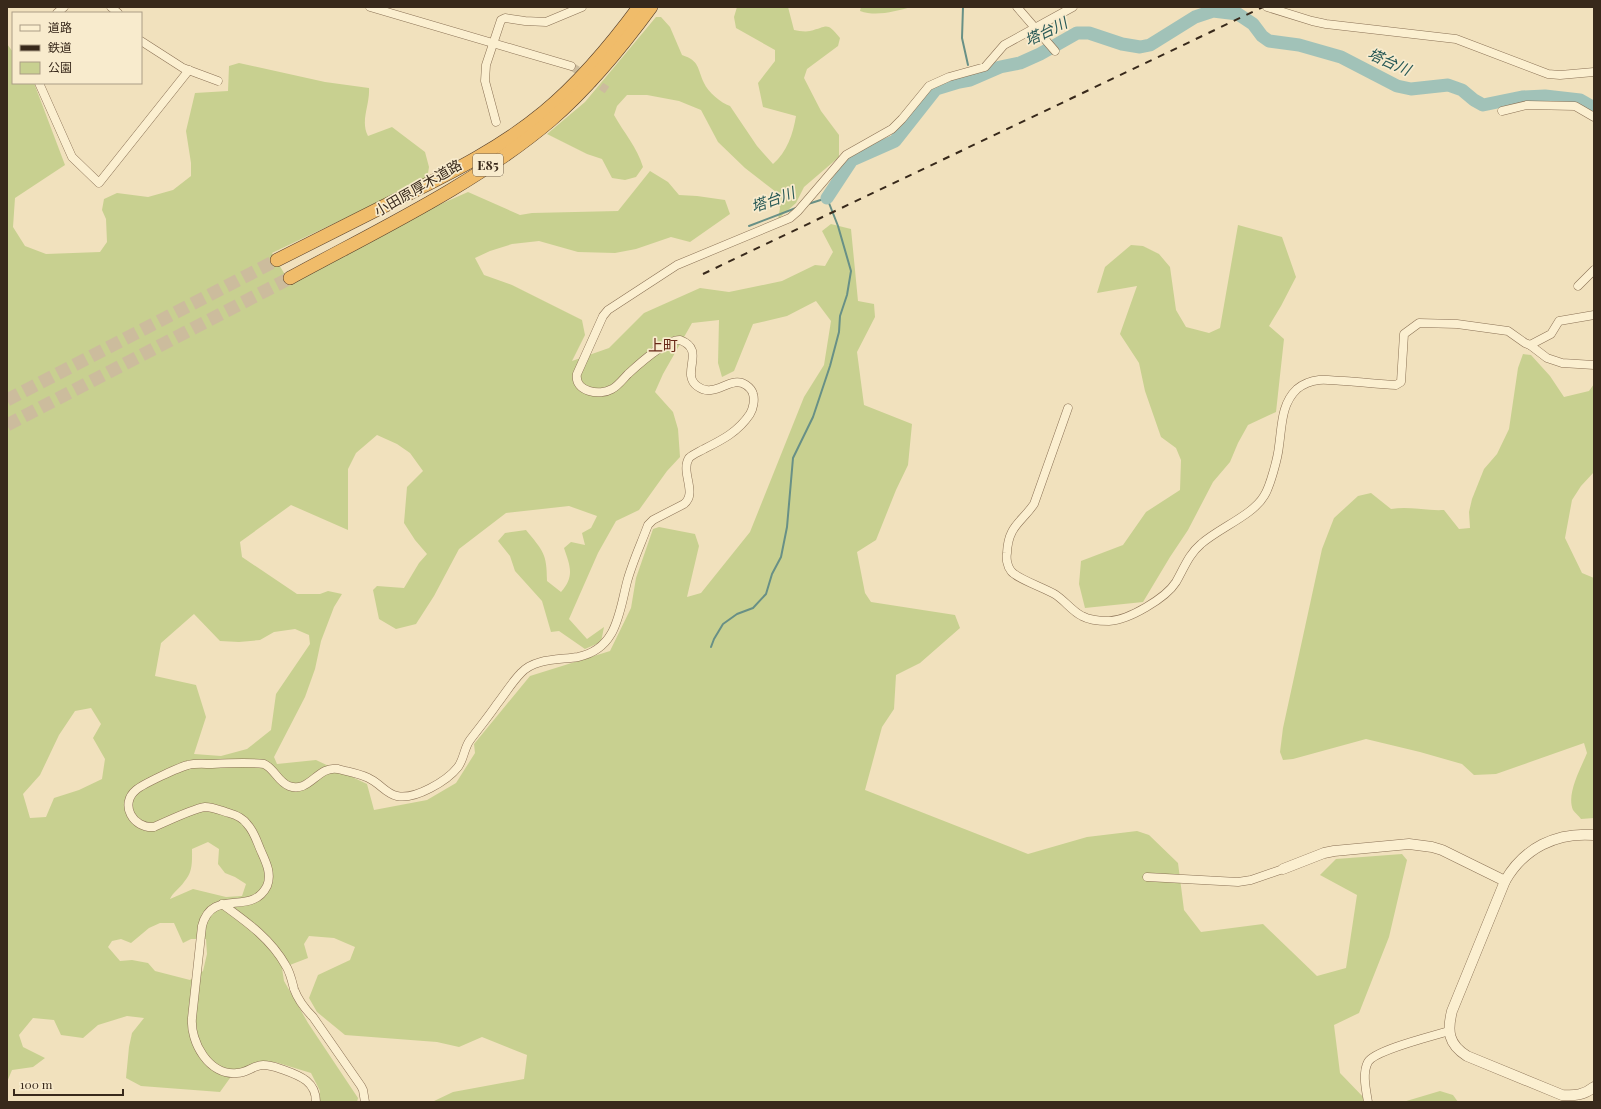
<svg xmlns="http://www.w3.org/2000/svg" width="1601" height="1109" font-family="'Playfair Display','Noto Sans JP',serif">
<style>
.green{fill:#c8d090;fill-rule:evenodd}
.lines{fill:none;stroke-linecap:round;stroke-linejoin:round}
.stream{stroke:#689086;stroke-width:2}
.river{stroke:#a1c2b8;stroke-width:13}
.minor-tunnel{stroke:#ccbc9d;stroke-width:8;stroke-dasharray:8 4;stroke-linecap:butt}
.trunk-tunnel{stroke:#ccbc9d;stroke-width:13;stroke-dasharray:13 6;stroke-linecap:butt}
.minor-casing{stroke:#8a7155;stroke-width:9}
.tertiary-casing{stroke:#8a7155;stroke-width:11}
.trunk-casing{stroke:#573f2a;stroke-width:14}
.minor{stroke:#fbefd0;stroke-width:8}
.tertiary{stroke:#fbefd0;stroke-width:10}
.trunk{stroke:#f0bc6a;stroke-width:13}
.rail{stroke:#38291b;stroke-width:2;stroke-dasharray:7 7;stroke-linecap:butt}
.labels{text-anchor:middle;stroke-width:3.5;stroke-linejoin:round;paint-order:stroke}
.shield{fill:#f8ebcd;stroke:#726350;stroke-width:1}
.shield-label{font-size:13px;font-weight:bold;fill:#38291b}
.street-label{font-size:14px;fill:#38291b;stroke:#f8ebcd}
.water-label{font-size:15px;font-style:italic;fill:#285956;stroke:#f8ebcd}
.neighbourhood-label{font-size:15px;fill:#682817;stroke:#f8ebcd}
</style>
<rect width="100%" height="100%" fill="#f1e1bd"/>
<!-- green -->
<g class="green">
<path d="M737,7H788L794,30C799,31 805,32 810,31C828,27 826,21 840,38L838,46L807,69L804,78L821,111L839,135V157L804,187L796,203L778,219L780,208L776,192L745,168L718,142L701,110L679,101L647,95H627L617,106L614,115C624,133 637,147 643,167L636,177L625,180L612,178L602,159L587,154L547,134L585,102L656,17H661L670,27L682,55C700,61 697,68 704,83C708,92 721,103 730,106L757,146L773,164C787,152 793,134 796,116L763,107L758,83L775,61V50L736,28L734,17Z"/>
<path d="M861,7H912C895,11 877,17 860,11Z"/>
<path d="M7,44L13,52V83H34L65,165L15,198L13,227L25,246L46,254L100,252L107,242L106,219L102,210L104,199L117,193L148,197L173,190L191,176V163L186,131L195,93L228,91L229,66L239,63L325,82L369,88C370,105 360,121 368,136L392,127L425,152L429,167L427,179L272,253L290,283L434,207L468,192L520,215L532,213L618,211L650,171L668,182L679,195L697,196L725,200L730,214L690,242L671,237L636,249L615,253L578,252L539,241L512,244L490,251L475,258L484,275L512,285L582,320L585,335L572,361L609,348L644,313L700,288L729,292L782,281L815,265L825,266L833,252L822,231L831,224L851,229L858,301L874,304L875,317L857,352L864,405L912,424L908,465L896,490L876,540L857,552L865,593L871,602L955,615L960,628L920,663L896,675L894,709L882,727L865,790L1028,854L1087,837L1137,831L1149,835L1178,863L1184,910L1201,932L1263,924L1317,976L1346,968L1357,895L1320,875L1336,859L1402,854L1407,860L1389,937L1359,1013L1334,1025L1340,1073L1368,1102H432L453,1092L524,1079L527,1055L482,1037L459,1047L437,1042L345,1035L317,1012L309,998L318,975L350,960L355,947L334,938L309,936L304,944L308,958L282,968L284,981L308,1023L358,1098L357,1102H318L320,1091L311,1073L275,1062L235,1071L220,1092L141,1086L126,1078L129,1047L132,1033L144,1018L127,1016L98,1025L83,1038L61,1035L54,1020L33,1018L19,1035L23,1047L45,1058L33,1067L12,1070L7,1082ZM816,301L831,321L824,365L804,397L750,532L701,593L687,597L699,546L695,534L659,527L653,529L636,578L631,608L610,651L530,676L474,744L475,753L456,783L427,800L374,810L367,784L316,760L277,764L274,757L305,697L315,669L321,641L334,607L342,594L328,591L320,594H297L242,557L240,542L291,505L348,530V469L356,453L377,435L397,444L410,453L423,471L407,487L404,523L415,540L427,554L419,563L404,588L377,586L373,590L379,619L396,629L416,624L434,596L459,549L506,513L569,506L597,516L591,528L582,533L585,545L571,542L564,548C570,566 575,576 561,592L547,581C547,553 543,551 526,530L505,533L498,541L510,556L515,571L542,601L551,632L559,631L585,649L601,642L604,627L587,639L569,619L598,553L616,521L639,510L667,471L680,457L678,429L673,412L655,392L663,374L692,323L719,320L718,363L722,377L734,371L753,324L787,316ZM194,614L220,641L239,642L260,640L274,632L295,629L309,635L310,644L276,694L271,730L247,749L221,756L194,754L206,717L196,685L155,676L161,643ZM91,708L101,724L93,738L105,759L102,779L79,790L54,798L46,817L30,818L23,794L40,775L59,735L75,711ZM208,842L219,849L218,864L225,873L235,877L246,884L242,896L226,897L193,889L170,899C173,892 180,888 184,882C193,872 192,862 192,849ZM160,923H174L183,943L191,939H206L207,954L203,971L190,980L155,971L148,963L132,960L120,961L108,947L112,941L121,939L131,943L149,928Z"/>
<polygon points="1238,225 1282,237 1296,277 1281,306 1269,326 1284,339 1276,412 1248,425 1238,443 1230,462 1213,482 1188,530 1170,557 1143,602 1085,608 1079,584 1081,561 1123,545 1146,512 1180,490 1181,460 1176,448 1161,437 1145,391 1139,363 1120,334 1137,286 1097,293 1105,267 1131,245 1143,246 1159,254 1170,267 1176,310 1186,327 1209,333 1220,328"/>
<path d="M1523,354L1531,355L1550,376L1564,397L1589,391L1594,384V472L1581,486L1572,500L1565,538L1582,573L1594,578V818L1581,819C1579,816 1575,813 1573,810C1566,794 1581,768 1587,753L1584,743L1496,774L1474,775L1462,764L1420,752L1366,739L1293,759L1283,760L1280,752L1283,728L1322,549L1334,518L1358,496L1371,493L1391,509C1410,506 1425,511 1444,510L1459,529L1470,528L1469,512L1472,499L1484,469L1497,454L1509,429L1518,368Z"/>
<polygon points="1440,1091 1453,1095 1458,1102 1403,1102"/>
</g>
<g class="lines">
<!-- stream -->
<g class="stream">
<polyline points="963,7 962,38 968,65"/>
<polyline points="969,76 970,80"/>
<polyline points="749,226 796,208"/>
<polyline points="711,647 714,639 723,624 737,614 753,608 766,594 772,574 781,557 787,527 793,458 813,417 830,366 839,332 840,316 847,295 851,271 838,226 827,198 808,204"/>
</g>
<!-- river -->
<polyline class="river" points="827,198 852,160 895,141 936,89 959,82 970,80 1000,67 1020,63 1040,54 1077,33 1089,33 1122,44 1140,47 1150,45 1195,17 1213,11 1238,14 1253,24 1262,36 1269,41 1299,45 1341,57 1397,86 1411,89 1448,85 1462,90 1474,100 1483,105 1522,97 1545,96 1580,100 1594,108"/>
<!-- minor-tunnel -->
<polyline class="minor-tunnel" points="571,66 607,90"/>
<!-- trunk-tunnel -->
<g class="trunk-tunnel">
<polyline points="7,400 277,260"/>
<polyline points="7,425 290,278"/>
</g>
<defs>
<g id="minor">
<polyline points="111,7 118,13"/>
<polyline points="370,7 571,66"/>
<polyline points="1017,7 1055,51"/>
<polyline points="1267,7 1312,21 1326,24 1456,39 1548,74 1560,75 1594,72"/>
<polyline points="57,13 64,7"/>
<polyline points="141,41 183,68 218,81"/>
<polyline points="39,83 72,157 99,183 189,70"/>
<polyline points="1502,111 1527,105 1575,106 1594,117"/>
<polyline points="496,122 485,81 486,65 501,20 505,18 525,21 546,22 582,7"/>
<polyline points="1578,286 1594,270"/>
<polyline points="1530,345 1547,358 1562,363 1594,365"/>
<path d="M1068,408L1034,504C1021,523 1008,526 1007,553C1006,558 1007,566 1011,571C1017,579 1045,588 1056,595C1065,601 1073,612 1082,616C1089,620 1101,621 1109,621C1129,620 1166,598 1176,582C1184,568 1189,554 1201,544C1219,528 1253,515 1264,496C1270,487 1278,457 1279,446C1282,426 1281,404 1297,389C1303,384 1311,381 1319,380C1327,379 1336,381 1344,381C1361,382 1378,384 1396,385L1401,382L1404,334L1419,323L1457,324L1508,331L1525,343L1530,345L1551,334L1559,321L1594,315"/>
<polyline points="1147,877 1238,882 1251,880 1283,869"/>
<path d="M222,904C247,922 271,939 286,966C290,972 292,981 294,989C298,1000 305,1009 313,1017L361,1086L363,1090L365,1102"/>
<path d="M316,1102C316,1082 301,1076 284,1070C278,1068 271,1065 263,1065C254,1065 247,1073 237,1073C209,1076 190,1042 192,1018L202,926C212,887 252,917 267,886C272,874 266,862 261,851C257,842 254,831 247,824C243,818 236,815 229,813C222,811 213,807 205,807C195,808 165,822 154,827C133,829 119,804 136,790C143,784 179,767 188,765C196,763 205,764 212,764C229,763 248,762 264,764C274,768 278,782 289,786C309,794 318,765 338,769C348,772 363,774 372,780C381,785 387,794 397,796C415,800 447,781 458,767C464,759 464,748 470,740C479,728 489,716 497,704C505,694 512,682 521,673C534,658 560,660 578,657C617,649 619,613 627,582C632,563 641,544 648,525L653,520L684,504C698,493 680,472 689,458C693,454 699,452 704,449C722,440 738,432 750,414C753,409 755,400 753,394C752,390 749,387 746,385C734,377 723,389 711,390C706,391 701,389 697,386C680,373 707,350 680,340C665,340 639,364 628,374C623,379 618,386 612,389C600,396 574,392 577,374L603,316L608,310L677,265L790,218L798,211L846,155L892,129L902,119L929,86L949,77L985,67L1004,45L1073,7"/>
<path d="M1368,1102C1366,1090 1362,1073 1368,1062C1375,1050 1433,1036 1449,1031"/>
</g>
<g id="tertiary">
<path d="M1594,835C1556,832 1524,848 1505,881L1452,1011C1447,1031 1448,1044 1467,1056L1562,1095C1575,1096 1584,1095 1594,1087"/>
<polyline points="1283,869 1324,853 1334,851 1409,844 1432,847 1442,850 1505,881"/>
</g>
<g id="trunk">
<path d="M277,260C319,239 362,217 404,196C452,172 502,147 544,112C580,82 611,45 639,7"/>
<path d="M290,278C376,231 476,184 551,120C589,87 621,48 651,7"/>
</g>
</defs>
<!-- minor casing -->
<use href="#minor" class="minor-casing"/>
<!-- tertiary casing -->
<use href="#tertiary" class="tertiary-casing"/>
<!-- trunk casing -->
<use href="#trunk" class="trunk-casing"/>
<!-- minor -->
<use href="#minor" class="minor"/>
<!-- tertiary -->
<use href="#tertiary" class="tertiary"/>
<!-- trunk -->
<use href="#trunk" class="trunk"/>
<!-- rail -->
<polyline class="rail" points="703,274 1263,7"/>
</g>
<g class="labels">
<!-- shield labels -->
<rect class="shield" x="473" y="154" width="30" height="22" rx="3"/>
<g class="shield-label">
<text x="488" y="170">E85</text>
</g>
<!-- street labels -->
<g class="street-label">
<text transform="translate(418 188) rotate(-30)" y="5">小田原厚木道路</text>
</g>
<!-- water labels -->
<g class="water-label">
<text transform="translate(1046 32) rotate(-26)" y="5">塔台川</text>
<text transform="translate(1389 62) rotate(24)" y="5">塔台川</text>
<text transform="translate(773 200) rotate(-20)" y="5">塔台川</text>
</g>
<!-- neighbourhood labels -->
<g class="neighbourhood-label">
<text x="663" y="351">上町</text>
</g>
</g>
<!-- border -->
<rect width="1601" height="1109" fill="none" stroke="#38291b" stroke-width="16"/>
<!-- legend -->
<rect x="12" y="12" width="130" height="72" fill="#f8ebcd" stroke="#ab9d86"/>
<rect x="20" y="25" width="20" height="6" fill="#fbefd0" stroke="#ab9d86"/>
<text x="48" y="32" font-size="12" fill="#38291b">道路</text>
<rect x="20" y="45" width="20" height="6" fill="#38291b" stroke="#ab9d86"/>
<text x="48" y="52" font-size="12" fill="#38291b">鉄道</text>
<rect x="20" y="62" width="20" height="12" fill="#c8d090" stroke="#ab9d86"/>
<text x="48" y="72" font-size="12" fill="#38291b">公園</text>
<!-- scale -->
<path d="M14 1089v6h109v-6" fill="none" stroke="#38291b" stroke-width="2"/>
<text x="20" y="1089" font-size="12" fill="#38291b" stroke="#f8ebcd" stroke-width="3" paint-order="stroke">100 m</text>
</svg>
